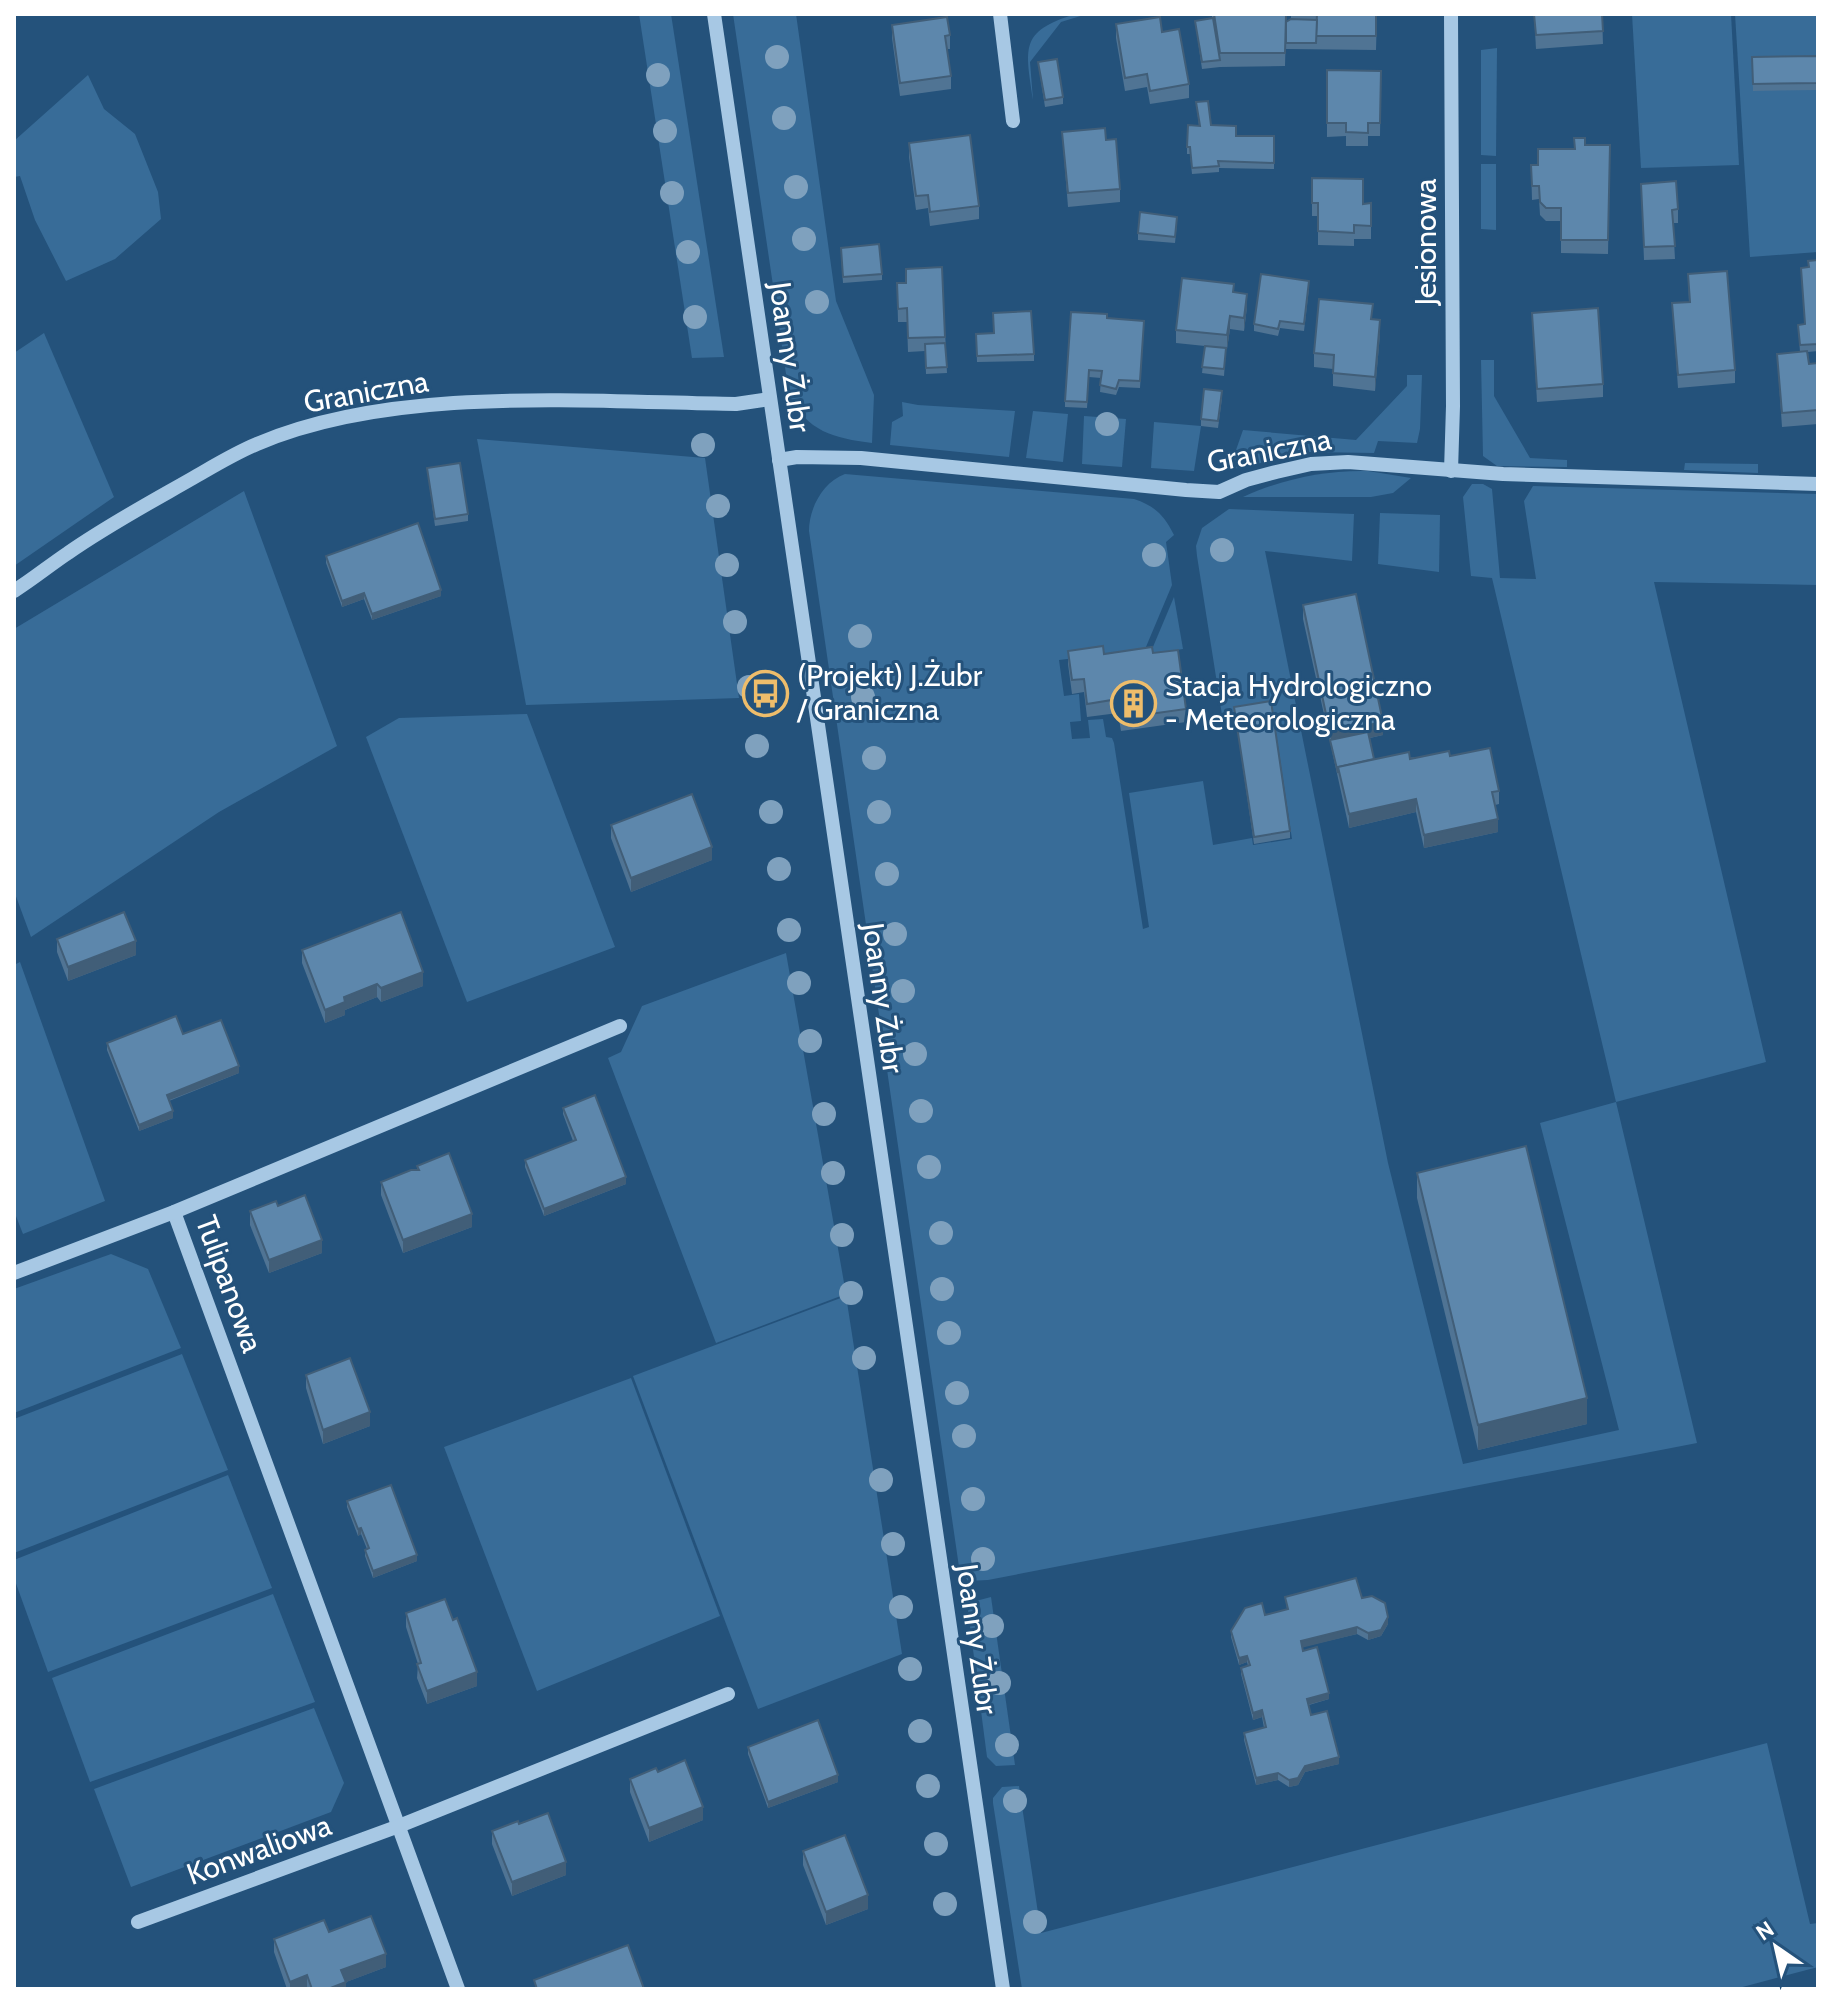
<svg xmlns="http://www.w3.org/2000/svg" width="1832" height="2003" font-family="Cabin,sans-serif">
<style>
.green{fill:#386c98}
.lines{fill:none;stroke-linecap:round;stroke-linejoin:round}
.minor{stroke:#a7c8e4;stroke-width:14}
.tree{fill:#7fa1be}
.wall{fill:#507494}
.shaded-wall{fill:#415e78}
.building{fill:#5d87ac;stroke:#415e78;stroke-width:2}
.labels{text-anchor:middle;stroke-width:6;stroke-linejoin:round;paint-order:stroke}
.street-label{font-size:30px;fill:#fff;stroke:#24527b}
.poi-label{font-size:30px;fill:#fff;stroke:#24527b;text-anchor:start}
</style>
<rect width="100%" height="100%" fill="#24527b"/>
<!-- green -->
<g class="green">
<polygon points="639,14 671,14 724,357 692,358"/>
<path d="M733,14H796L836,301L874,395L872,443C834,438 807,432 789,394Z"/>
<path d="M1076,14H1087L1061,22L1030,62L1033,100C1026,49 1018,31 1076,14Z"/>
<polygon points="1632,14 1731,14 1739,165 1641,168"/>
<polygon points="1735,14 1818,14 1818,252 1750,257"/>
<polygon points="1497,48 1496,156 1481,155 1481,50"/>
<polygon points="88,75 104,109 135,134 158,192 161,219 115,259 66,281 35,220 20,176 14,177 14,141"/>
<polygon points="1481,164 1496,164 1496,230 1481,229"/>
<polygon points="44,333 114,497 14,566 14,353"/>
<polygon points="1481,360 1494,360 1494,396 1530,458 1567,460 1567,467 1497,466 1483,456"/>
<polygon points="1407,375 1422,375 1420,429 1417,443 1378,441 1374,453 1310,452 1229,470 1243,430 1356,440 1407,386"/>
<polygon points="902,402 918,405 1015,411 1009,457 890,445 892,422 903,416"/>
<polygon points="1033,411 1068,414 1063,462 1026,458"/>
<polygon points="1084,416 1126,419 1122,467 1082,464"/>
<polygon points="1154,422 1201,426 1194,471 1151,468"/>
<polygon points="477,439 705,458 739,698 526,705"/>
<polygon points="1685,463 1758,464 1758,473 1684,470"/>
<path d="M1368,471L1411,478L1393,493L1371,497H1243C1282,479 1325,470 1368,471Z"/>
<path d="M845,474L1134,499C1155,506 1164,515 1174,535L1166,542L1172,585L1143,654H1108L1059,660L1064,696L1079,694L1081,721L1070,722L1072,739L1090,738L1088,720L1103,719L1106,737L1112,738L1114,743L1143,929L1149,927L1129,793L1203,781L1213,845L1252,838L1253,845L1292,839L1272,706L1222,715L1197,556L1196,546L1202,528L1229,509L1354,514L1352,561L1265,551L1388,1163L1463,1464L1619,1430L1540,1123L1616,1102L1492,578L1471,576L1463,497L1472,484H1483L1492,489L1500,578L1536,579L1524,501L1533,486L1818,494V585L1654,582L1766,1062L1616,1102L1697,1443L988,1580L968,1581L959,1567L809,531C809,508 823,482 845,474Z"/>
<polygon points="244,491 337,746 219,812 31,937 14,891 14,629"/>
<polygon points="1380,513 1440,515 1439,572 1378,564"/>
<polygon points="1174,597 1183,649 1150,654"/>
<polygon points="527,714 615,947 467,1002 366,737 399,718"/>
<polygon points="786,953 846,1294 716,1343 608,1058 621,1052 642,1006"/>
<polygon points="20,962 105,1201 23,1234 14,1211 14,965"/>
<polygon points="111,1254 148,1269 181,1348 14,1413 14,1289"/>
<polygon points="846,1296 902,1654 758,1709 633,1376"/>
<polygon points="182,1354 228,1470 14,1553 14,1419"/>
<polygon points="631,1378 720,1616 537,1691 444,1447"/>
<polygon points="228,1475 272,1588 48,1672 14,1578 14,1560"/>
<polygon points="273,1594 315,1702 90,1782 52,1678"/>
<polygon points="991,1597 1015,1765 996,1766 987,1757 968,1611 972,1602"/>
<polygon points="314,1708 344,1783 331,1812 131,1887 94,1789"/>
<polygon points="1767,1743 1810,1924 1818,1923 1818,1967 1735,1989 1022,1989 993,1803 993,1798 1002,1787 1019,1786 1041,1933"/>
</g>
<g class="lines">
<!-- minor -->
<g class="minor">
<polyline points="714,14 1003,1989"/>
<polyline points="1000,14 1013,121"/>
<polyline points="1451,14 1453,406 1451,471"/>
<polyline points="779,460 797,457 861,458 1186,490 1219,492 1246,480 1276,472 1311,464 1348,462 1503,474 1818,484"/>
<path d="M14,591C33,579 50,565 68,553C108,525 151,502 193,478C214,466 235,453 257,444C395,385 588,402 736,404L770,399"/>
<polyline points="174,1212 458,1989"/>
<polyline points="14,1273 174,1212 620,1026"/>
<polyline points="138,1922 399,1826 728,1694"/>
</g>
</g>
<!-- trees -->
<g class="tree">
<circle cx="777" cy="57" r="12"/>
<circle cx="658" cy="75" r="12"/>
<circle cx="784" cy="118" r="12"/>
<circle cx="665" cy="131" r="12"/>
<circle cx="796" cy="187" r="12"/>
<circle cx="672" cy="193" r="12"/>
<circle cx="804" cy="239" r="12"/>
<circle cx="688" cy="252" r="12"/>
<circle cx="817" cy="302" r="12"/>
<circle cx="695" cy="317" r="12"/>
<circle cx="1107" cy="424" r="12"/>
<circle cx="703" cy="445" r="12"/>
<circle cx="718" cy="506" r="12"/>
<circle cx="1222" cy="550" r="12"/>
<circle cx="1154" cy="555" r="12"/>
<circle cx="727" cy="565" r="12"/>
<circle cx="735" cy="622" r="12"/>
<circle cx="860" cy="636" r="12"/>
<circle cx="749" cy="687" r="12"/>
<circle cx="863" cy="697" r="12"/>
<circle cx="757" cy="746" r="12"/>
<circle cx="874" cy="758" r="12"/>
<circle cx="771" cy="812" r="12"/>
<circle cx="879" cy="812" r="12"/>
<circle cx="779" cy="869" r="12"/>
<circle cx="887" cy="874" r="12"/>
<circle cx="789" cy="930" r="12"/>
<circle cx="895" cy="934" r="12"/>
<circle cx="799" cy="983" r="12"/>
<circle cx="903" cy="991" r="12"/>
<circle cx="810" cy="1041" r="12"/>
<circle cx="915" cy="1054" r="12"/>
<circle cx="921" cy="1111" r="12"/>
<circle cx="824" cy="1114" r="12"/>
<circle cx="929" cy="1167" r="12"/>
<circle cx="833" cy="1173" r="12"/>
<circle cx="941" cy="1233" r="12"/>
<circle cx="842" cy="1235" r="12"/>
<circle cx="942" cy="1289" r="12"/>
<circle cx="851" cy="1293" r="12"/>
<circle cx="949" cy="1333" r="12"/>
<circle cx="864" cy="1358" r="12"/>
<circle cx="957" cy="1393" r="12"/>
<circle cx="964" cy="1436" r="12"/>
<circle cx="881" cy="1480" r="12"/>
<circle cx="973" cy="1499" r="12"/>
<circle cx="893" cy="1544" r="12"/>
<circle cx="983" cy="1559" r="12"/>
<circle cx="901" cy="1607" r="12"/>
<circle cx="992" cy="1626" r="12"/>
<circle cx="910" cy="1669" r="12"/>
<circle cx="999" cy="1683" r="12"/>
<circle cx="920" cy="1731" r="12"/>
<circle cx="1007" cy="1745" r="12"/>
<circle cx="928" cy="1786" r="12"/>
<circle cx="1015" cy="1801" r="12"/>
<circle cx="936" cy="1844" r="12"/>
<circle cx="945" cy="1904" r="12"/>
<circle cx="1035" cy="1922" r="12"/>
</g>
<!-- wall -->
<g class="wall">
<polygon points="1212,14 1244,14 1245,15 1286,22 1291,19 1291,14 1377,14 1376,50 1286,49 1286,29 1285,66 1220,67 1202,69 1195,21 1212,19"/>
<polygon points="1534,14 1602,14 1603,44 1536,49"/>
<polygon points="1116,24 1162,32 1189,84 1189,98 1150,104 1147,87 1125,91 1116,38"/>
<polygon points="892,25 950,35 950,49 947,49 951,76 951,89 900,96 892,38"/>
<polygon points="1818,56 1818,90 1753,91 1752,57"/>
<polygon points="1038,62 1063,97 1063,104 1045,107"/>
<polygon points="1327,70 1381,71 1380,136 1368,136 1368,146 1346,146 1346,136 1327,137"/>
<polygon points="1196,102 1211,125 1236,136 1274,136 1274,169 1219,168 1219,172 1192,174 1190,154 1187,154 1187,147 1199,126"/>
<polygon points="1062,132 1106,140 1120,189 1120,202 1068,207"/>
<polygon points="909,143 979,206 979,219 930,226 928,208 916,210 909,157"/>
<polygon points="1585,145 1610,145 1608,254 1561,253 1561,221 1546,221 1540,215 1539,199 1532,200 1531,165 1538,165"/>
<polygon points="1312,178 1363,204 1371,203 1371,239 1354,239 1354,246 1318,245 1318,216 1312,216"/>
<polygon points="1641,184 1678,209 1678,223 1673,223 1675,259 1644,260"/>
<polygon points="1177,223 1175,243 1138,240 1138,233"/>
<polygon points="841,255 882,274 882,280 843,283"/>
<polygon points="1818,266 1818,351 1808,352 1809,364 1818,363 1818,424 1782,427 1777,354 1800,352 1798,325 1804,324"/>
<polygon points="942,267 947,373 926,374 925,351 908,352 907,322 898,322 897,283 906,283"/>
<polygon points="1688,274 1735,370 1735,383 1678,388 1672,303 1689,302"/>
<polygon points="1309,288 1304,331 1280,328 1278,336 1254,331 1254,324"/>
<polygon points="1234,292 1247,307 1244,331 1230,329 1227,349 1226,349 1224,376 1202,373 1205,346 1176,343 1176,330"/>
<polygon points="1532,313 1603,384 1603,397 1537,402"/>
<polygon points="1107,318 1144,321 1140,388 1119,387 1116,395 1100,392 1101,378 1089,377 1087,408 1065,407 1065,401"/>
<polygon points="1373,319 1380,334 1375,391 1333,386 1333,369 1314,367 1314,353"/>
<polygon points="994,333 1034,354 1034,361 977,362 976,334"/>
<polygon points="1222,398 1218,428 1201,426 1201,419"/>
<polygon points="427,468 468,514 468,521 435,526"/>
<polygon points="326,556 441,596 372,620 364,599 342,607 326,563"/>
<polygon points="1303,605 1383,735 1370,738 1374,759 1450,756 1499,791 1499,804 1495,805 1498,832 1424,848 1416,812 1349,828 1303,619"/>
<polygon points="1068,651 1104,654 1153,653 1186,709 1186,722 1121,731 1118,713 1087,717 1084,692 1072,694 1068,664"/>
<polygon points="1234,707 1290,831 1290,838 1254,844"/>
<polygon points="611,825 712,860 631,892 611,838"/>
<polygon points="57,939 136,955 68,981 57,952"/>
<polygon points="302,950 423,986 381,1002 377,997 345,1010 345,1015 325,1023 302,963"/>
<polygon points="183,1034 239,1073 169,1101 173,1118 139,1131 107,1050 107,1043"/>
<polygon points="563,1108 626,1184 544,1216 525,1167 525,1160 573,1141 563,1114"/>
<polygon points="417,1166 472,1227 403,1253 381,1195 381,1182 417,1170"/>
<polygon points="1417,1173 1587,1424 1478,1450 1417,1198"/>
<polygon points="278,1206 322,1253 269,1273 250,1225 250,1211"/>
<polygon points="306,1375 370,1426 323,1444 306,1388"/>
<polygon points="347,1501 417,1561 373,1578 365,1556 365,1550 367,1549 361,1534 358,1536 347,1507"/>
<polygon points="1285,1597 1362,1598 1388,1624 1381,1636 1368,1640 1357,1634 1302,1647 1329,1699 1309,1705 1311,1715 1339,1764 1305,1772 1298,1785 1289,1787 1278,1780 1256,1785 1244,1740 1244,1733 1264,1728 1262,1717 1253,1720 1241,1674 1241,1668 1248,1666 1247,1662 1239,1665 1231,1637 1231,1631 1265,1615 1287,1609"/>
<polygon points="406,1613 477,1686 427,1704 417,1678 418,1664 406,1627"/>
<polygon points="748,1747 838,1782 768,1808 748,1754"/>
<polygon points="658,1772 703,1820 649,1842 630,1792 630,1779"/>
<polygon points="519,1824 566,1875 512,1896 492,1844 492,1831"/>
<polygon points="803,1851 868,1909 826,1925 803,1865"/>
<polygon points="329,1932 386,1967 346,1982 346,1989 287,1989 274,1952 274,1939"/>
</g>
<!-- shaded-wall -->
<g class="shaded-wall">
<polygon points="1247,294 1247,307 1244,331 1244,318"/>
<polygon points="1230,316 1230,329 1227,349 1227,335"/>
<polygon points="1380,320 1380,334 1375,391 1375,377"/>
<polygon points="441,590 441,596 372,620 372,614"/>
<polygon points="364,593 364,599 342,607 342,601"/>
<polygon points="1383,722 1383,735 1332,746 1330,733"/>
<polygon points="1416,799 1416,812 1349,828 1349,814"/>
<polygon points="1498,819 1498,832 1424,848 1424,835"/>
<polygon points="712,847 712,860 631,892 631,878"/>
<polygon points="136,941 136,955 68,981 68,967"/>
<polygon points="423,972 423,986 381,1002 381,988"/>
<polygon points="377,984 377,997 345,1010 345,1015 325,1023 325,1010 344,997"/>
<polygon points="239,1066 239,1073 167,1101 167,1095"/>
<polygon points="173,1111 173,1118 139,1131 139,1125"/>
<polygon points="626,1177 626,1184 544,1216 544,1209"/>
<polygon points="472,1214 472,1227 403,1253 403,1240"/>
<polygon points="322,1240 322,1253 269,1273 269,1260"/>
<polygon points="1587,1398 1587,1424 1478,1450 1478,1425"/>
<polygon points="370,1412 370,1426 323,1444 323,1430"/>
<polygon points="361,1528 361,1534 358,1536 358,1529"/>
<polygon points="417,1555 417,1561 373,1578 373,1571"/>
<polygon points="1388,1617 1388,1624 1381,1636 1368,1640 1368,1633"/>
<polygon points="1357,1627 1357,1634 1301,1648 1301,1641"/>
<polygon points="1247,1656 1247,1662 1239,1665 1239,1658"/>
<polygon points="477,1672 477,1686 427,1704 427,1691"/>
<polygon points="1329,1693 1329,1699 1307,1705 1307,1699"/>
<polygon points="1262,1710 1262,1717 1253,1720 1253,1713"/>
<polygon points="1339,1757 1339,1764 1305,1772 1298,1785 1289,1787 1289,1780 1305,1766"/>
<polygon points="1278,1773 1278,1780 1256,1785 1256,1778"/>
<polygon points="838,1775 838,1782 768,1808 768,1802"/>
<polygon points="703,1807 703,1820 649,1842 649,1828"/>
<polygon points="566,1862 566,1875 512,1896 512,1882"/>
<polygon points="868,1895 868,1909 826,1925 826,1912"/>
<polygon points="386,1954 386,1967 341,1984 341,1970"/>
<polygon points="307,1975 307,1988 290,1989 290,1982"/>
<polygon points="346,1982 346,1989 328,1989"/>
</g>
<!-- building -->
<g class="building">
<polygon points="1214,14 1286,15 1285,53 1220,53"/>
<polygon points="1317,14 1376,14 1376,36 1316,36"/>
<polygon points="1534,14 1602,14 1603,31 1536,35"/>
<polygon points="947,17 950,35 945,36 951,76 900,83 892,25"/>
<polygon points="1160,17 1162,32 1179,29 1189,84 1150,91 1147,74 1125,78 1116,24"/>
<polygon points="1213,18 1220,60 1202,62 1195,21"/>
<polygon points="1291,19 1317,20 1316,43 1286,43 1286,22"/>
<polygon points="1818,56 1818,83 1753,84 1752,57"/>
<polygon points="1057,59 1063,97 1045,100 1038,62"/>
<polygon points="1327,70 1381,71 1380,123 1368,123 1368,133 1346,132 1346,123 1327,123"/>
<polygon points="1208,101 1211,125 1236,126 1236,136 1274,136 1274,163 1218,161 1219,166 1192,168 1190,147 1187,147 1188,125 1200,126 1196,102"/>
<polygon points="1105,128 1106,140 1116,139 1120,189 1068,193 1062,132"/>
<polygon points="970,135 979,206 930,212 928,195 916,196 909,143"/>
<polygon points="1574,138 1585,138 1585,145 1610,145 1608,240 1561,240 1561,208 1546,208 1540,202 1539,186 1532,186 1531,165 1538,165 1538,149 1575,149"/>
<polygon points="1312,178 1363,179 1363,204 1371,203 1371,226 1354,225 1354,233 1318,231 1318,203 1312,203"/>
<polygon points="1676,181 1678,209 1672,210 1675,246 1644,247 1641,184"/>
<polygon points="1140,212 1177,217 1175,237 1138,233"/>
<polygon points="879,244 882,274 843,277 841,248"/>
<polygon points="1818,260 1818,344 1800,345 1798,325 1805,324 1801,268 1809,267 1808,261"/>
<polygon points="942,267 945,337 908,338 907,308 898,309 897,283 906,283 906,269"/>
<polygon points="1727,271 1735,370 1678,375 1672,303 1690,302 1688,274"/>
<polygon points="1261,274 1309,281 1304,324 1280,321 1278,329 1254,324"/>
<polygon points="1182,278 1234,284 1233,292 1247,294 1244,318 1230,316 1227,335 1176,330"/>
<polygon points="1319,299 1373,304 1371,319 1380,320 1375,377 1333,373 1334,355 1314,353"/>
<polygon points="1598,308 1603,384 1537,389 1532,313"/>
<polygon points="1031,311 1034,354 977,356 976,334 994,333 993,313"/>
<polygon points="1071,312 1107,314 1107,318 1144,321 1140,381 1119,380 1116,389 1100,385 1102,371 1089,370 1087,402 1065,401"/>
<polygon points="945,343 947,367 926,368 925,344"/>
<polygon points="1205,346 1226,348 1224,369 1202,367"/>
<polygon points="1807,351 1809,364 1818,363 1818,410 1782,413 1777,354"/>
<polygon points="1204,389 1222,391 1218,421 1201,419"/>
<polygon points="460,463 468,514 435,519 427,468"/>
<polygon points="418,523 441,590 372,614 364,593 342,601 326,556"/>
<polygon points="1356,594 1383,722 1330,733 1303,605"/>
<polygon points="1103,646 1104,654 1152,647 1153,653 1178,650 1186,709 1121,718 1118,699 1087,704 1084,679 1072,680 1068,651"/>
<polygon points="1271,701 1290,831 1254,837 1234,707"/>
<polygon points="1368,732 1374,759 1338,767 1338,773 1330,740"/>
<polygon points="1490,748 1499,791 1492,792 1498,819 1424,835 1416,799 1349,814 1338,767 1409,752 1410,759 1449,751 1450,756"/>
<polygon points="692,794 712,847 631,878 611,825"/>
<polygon points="124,912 136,941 68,967 57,939"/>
<polygon points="401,912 423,972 381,988 377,984 344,997 345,1002 325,1010 302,950"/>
<polygon points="176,1016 183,1034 221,1020 239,1066 167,1095 173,1111 139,1125 107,1043"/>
<polygon points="595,1095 626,1177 544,1209 525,1160 576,1140 563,1108"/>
<polygon points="1526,1146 1587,1398 1478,1425 1417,1173"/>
<polygon points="449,1153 472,1214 403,1240 381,1182 411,1170 419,1170 417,1166"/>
<polygon points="305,1195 322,1240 269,1260 250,1211 276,1201 278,1206"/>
<polygon points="350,1358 370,1412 323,1430 306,1375"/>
<polygon points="391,1485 417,1555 373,1571 365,1550 369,1548 361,1528 358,1529 347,1501"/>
<polygon points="1356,1578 1362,1598 1372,1596 1385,1603 1388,1617 1381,1630 1368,1633 1357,1627 1301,1641 1303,1651 1317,1647 1329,1693 1307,1699 1311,1715 1327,1711 1339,1757 1305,1766 1298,1778 1289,1780 1278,1773 1256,1778 1244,1733 1266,1727 1262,1710 1253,1713 1241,1668 1250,1665 1247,1656 1239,1658 1231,1631 1245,1608 1262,1603 1265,1615 1288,1609 1285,1597"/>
<polygon points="445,1599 453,1620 457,1618 477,1672 427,1691 417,1664 421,1663 406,1613"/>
<polygon points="818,1720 838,1775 768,1802 748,1747"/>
<polygon points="685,1760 703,1807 649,1828 630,1779 656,1768 658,1772"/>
<polygon points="548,1813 566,1862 512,1882 492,1831 518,1821 519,1824"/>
<polygon points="845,1835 868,1895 826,1912 803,1851"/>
<polygon points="371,1916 386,1954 341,1970 346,1982 328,1989 312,1989 307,1975 290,1982 274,1939 324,1920 329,1932"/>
<polygon points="628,1945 644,1989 537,1989 534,1980"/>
</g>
<!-- icons -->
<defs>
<symbol id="bus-ring" viewBox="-11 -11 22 22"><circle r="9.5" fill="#24527b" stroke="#eebd6b" stroke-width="1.5"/><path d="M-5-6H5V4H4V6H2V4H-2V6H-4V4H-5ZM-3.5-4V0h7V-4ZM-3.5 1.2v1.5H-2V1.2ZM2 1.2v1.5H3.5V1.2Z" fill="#eebd6b"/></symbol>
<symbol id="building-ring" viewBox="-11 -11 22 22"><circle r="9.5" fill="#24527b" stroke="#eebd6b" stroke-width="1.5"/><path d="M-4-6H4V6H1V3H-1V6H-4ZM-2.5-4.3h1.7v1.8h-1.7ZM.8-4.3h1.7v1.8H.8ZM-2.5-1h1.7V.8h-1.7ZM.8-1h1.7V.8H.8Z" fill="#eebd6b"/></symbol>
</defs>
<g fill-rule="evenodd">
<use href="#bus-ring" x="740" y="668" width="51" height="51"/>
<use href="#building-ring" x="1108" y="678" width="51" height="51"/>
</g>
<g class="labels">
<!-- street labels -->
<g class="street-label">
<text transform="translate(1426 242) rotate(-90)" y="10">Jesionowa</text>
<text transform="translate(790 357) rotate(82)" y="10">Joanny Żubr</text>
<text transform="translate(366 392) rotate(-10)" y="10">Graniczna</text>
<text transform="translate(1269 451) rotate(-11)" y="10">Graniczna</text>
<text transform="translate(883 998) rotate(82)" y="10">Joanny Żubr</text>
<text transform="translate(229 1284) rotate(70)" y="10">Tulipanowa</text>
<text transform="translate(977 1639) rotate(82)" y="10">Joanny Żubr</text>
<text transform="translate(259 1850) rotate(-20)" y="10">Konwaliowa</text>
</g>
<!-- poi labels -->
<g class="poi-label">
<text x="797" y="686">(Projekt) J.Żubr<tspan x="797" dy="34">/ Graniczna</tspan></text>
<text x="1165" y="696">Stacja Hydrologiczno<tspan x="1165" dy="34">- Meteorologiczna</tspan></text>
</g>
</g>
<!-- border -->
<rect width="1832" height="2003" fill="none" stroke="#ffffff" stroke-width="32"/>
<!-- north arrow -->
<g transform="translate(1776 1947) rotate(326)" stroke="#24527b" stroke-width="6" paint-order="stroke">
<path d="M0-6L14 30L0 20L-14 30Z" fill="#ffffff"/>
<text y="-12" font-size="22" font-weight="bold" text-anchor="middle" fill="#ffffff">N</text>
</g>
</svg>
